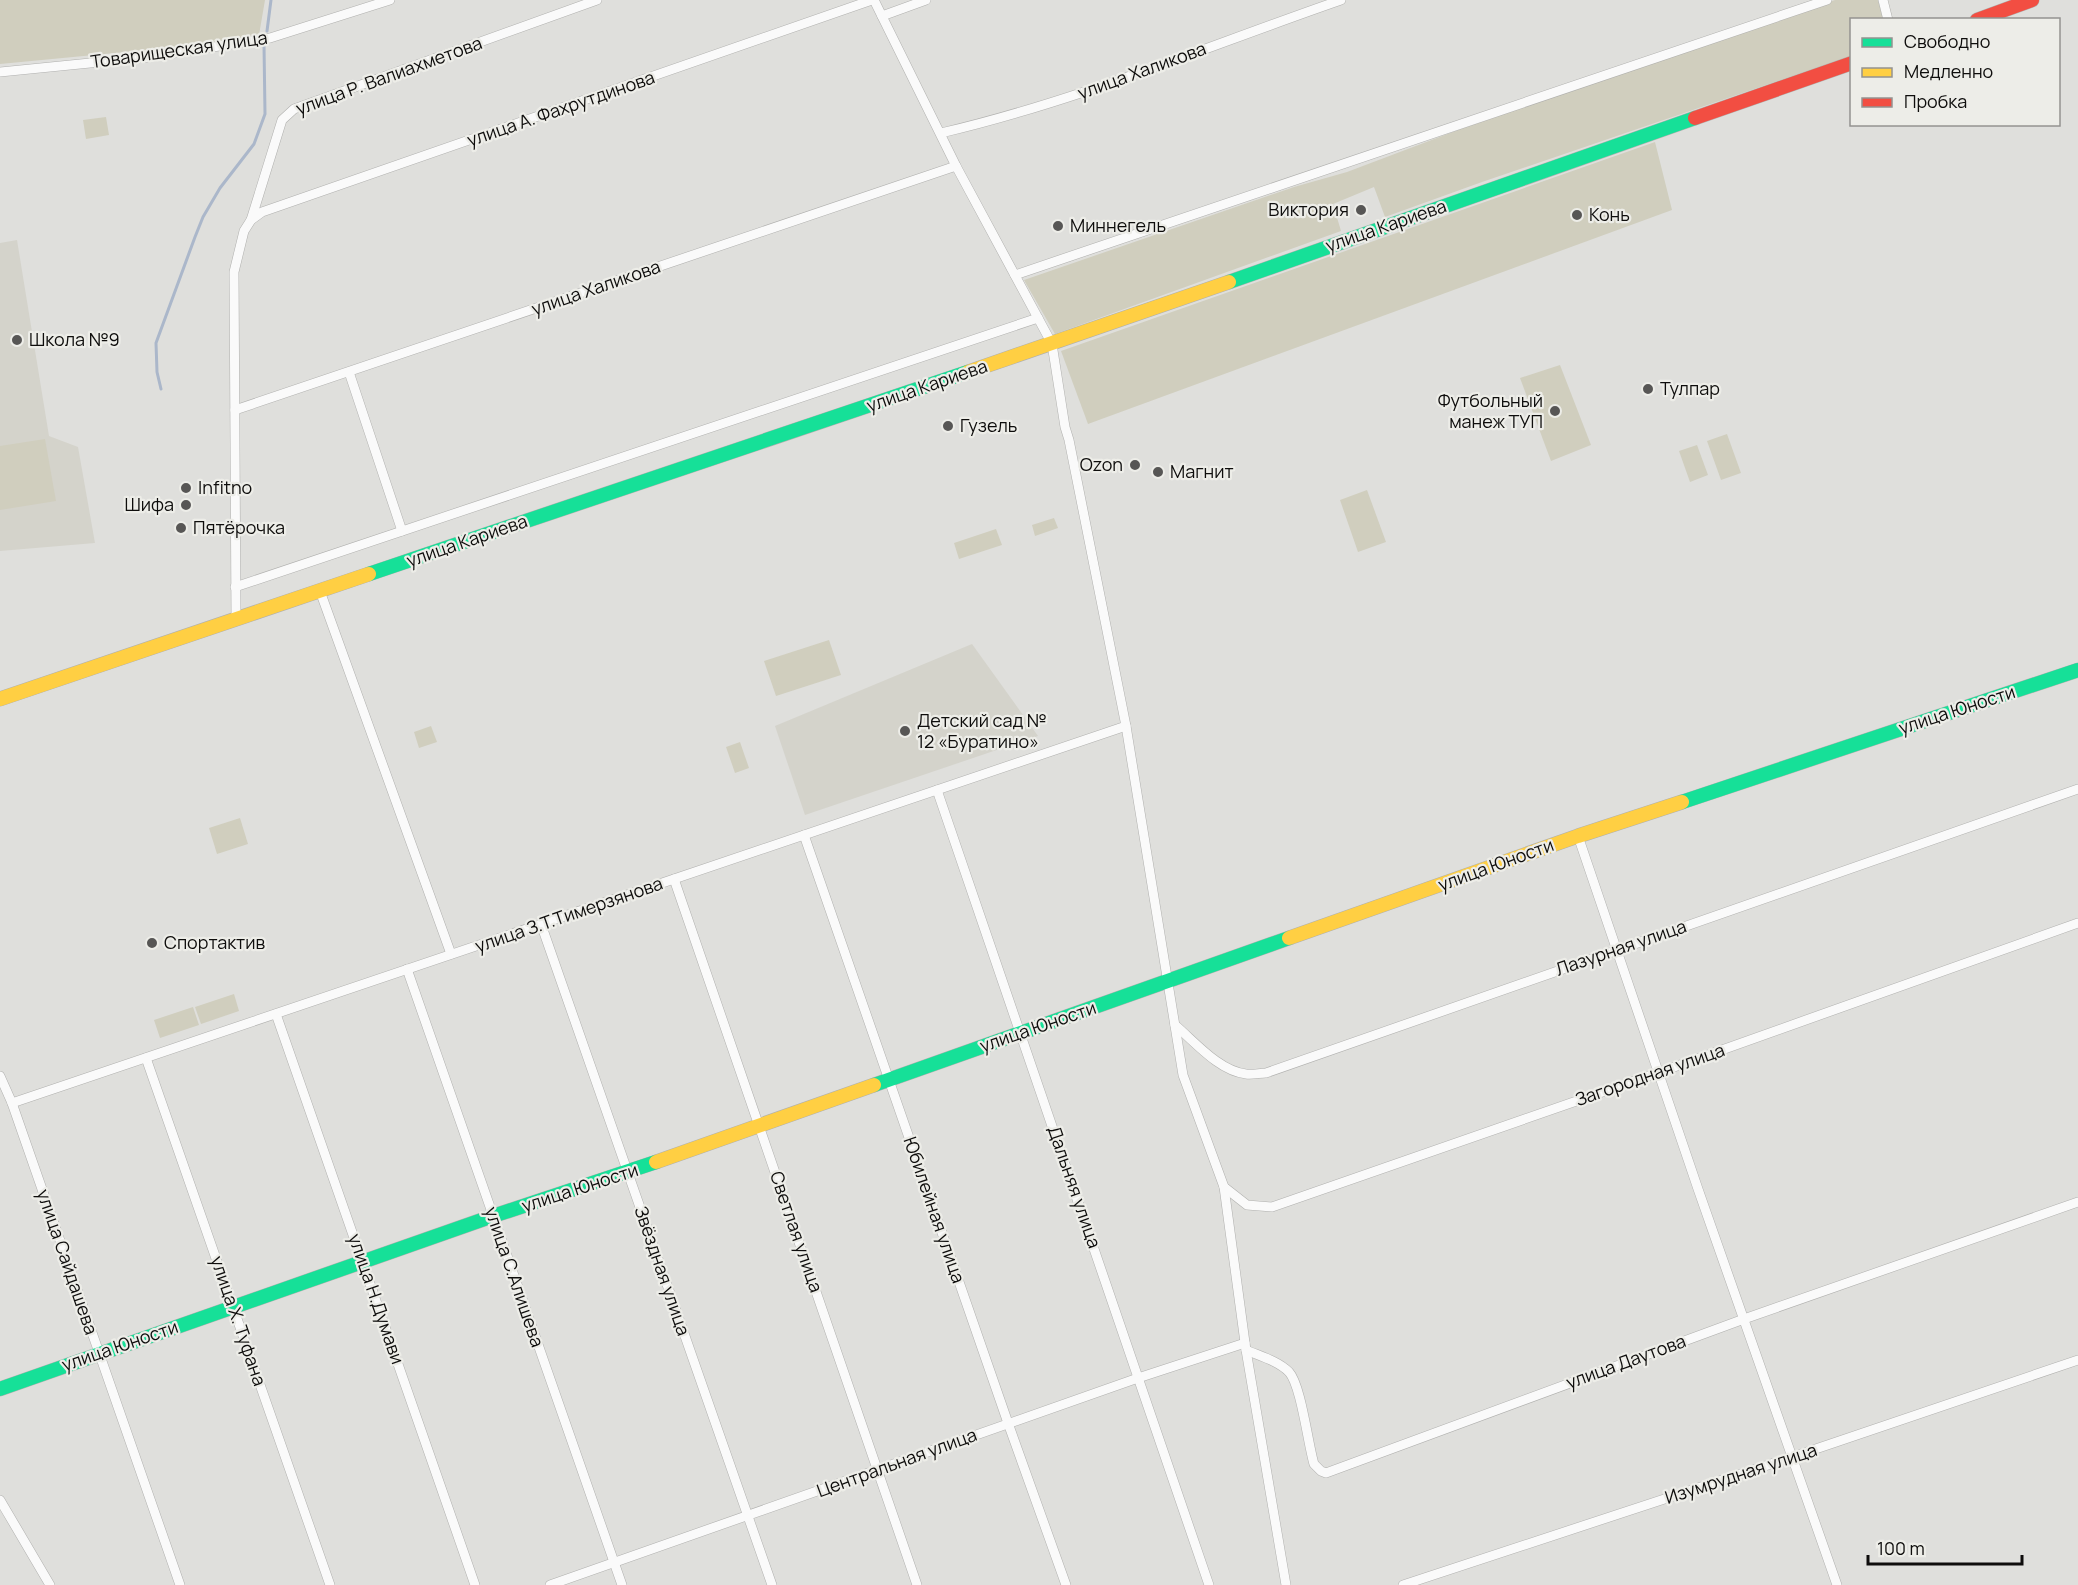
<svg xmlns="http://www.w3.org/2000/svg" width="2078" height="1585" font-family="Manrope,sans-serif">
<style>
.built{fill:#d4d3cb}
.green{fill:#d0cebe}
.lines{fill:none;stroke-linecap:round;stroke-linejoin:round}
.stream{stroke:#abb7ca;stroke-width:3}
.street-casing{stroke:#b0b0ae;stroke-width:10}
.fast-casing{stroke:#b0b0ae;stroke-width:15}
.slow-casing{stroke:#b0b0ae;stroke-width:15}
.jam-casing{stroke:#b0b0ae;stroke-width:15}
.street{stroke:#fafafa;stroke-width:9}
.fast{stroke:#16e098;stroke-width:14}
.slow{stroke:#ffcf43;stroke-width:14}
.jam{stroke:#f24e42;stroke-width:14}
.poi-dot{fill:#575655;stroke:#edede8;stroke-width:2}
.labels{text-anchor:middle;stroke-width:4.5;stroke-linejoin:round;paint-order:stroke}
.street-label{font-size:18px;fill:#0e0d0c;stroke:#edede8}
.poi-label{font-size:18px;fill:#0e0d0c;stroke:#edede8;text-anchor:start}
</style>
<rect width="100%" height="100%" fill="#dfdfdc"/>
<!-- built -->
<g class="built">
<polygon points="17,240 49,436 78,447 95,543 0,551 0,243"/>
<polygon points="972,644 1038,736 805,815 775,726"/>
</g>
<!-- green -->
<g class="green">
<polygon points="0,0 265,0 259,35 209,44 0,64"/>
<polygon points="1835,0 1878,0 1883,19 1852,20 1851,56 1482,182 1385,217 1374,187 1333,204 1341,231 1055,334 1024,280 1294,187 1347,172 1458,130"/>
<polygon points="106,117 109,135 86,139 83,120"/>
<polygon points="1655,142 1672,210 1088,424 1061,351"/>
<polygon points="1560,365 1591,445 1551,461 1520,378"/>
<polygon points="1727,434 1741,473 1721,480 1707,441"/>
<polygon points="45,439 56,501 0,510 0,446"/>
<polygon points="1697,445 1708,475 1690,482 1679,451"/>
<polygon points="1367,490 1386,542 1358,552 1340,500"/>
<polygon points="1054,518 1058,528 1035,536 1032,525"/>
<polygon points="996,529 1002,545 959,559 954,543"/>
<polygon points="829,640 841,675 776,696 764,661"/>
<polygon points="431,726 437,742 419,748 414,732"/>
<polygon points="740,742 749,768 735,773 726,747"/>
<polygon points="240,818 248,844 217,854 209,828"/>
<polygon points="234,994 239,1011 201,1024 195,1007"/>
<polygon points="193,1007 199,1025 160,1038 154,1020"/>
</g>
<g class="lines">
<!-- stream -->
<g class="stream">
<polyline points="267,31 271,0"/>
<polyline points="161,389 157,372 156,343 195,237 203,217 220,188 254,144 265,114 264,45"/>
</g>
<defs>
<g id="street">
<polyline points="874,0 956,166 1052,344 1065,427 1069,440 1126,726 1183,1075 1224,1187 1246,1350 1286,1585"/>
<polyline points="1883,0 1888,20"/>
<polyline points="882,16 926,0"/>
<polyline points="0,72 150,57 270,38 390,0"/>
<path d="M941,133C1078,101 1208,46 1341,0"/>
<polyline points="251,220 262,212 872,0"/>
<polyline points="1015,275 1827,0"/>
<polyline points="349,372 402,531"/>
<polyline points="235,410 956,166"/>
<polyline points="235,587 1038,318"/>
<polyline points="320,591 451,954"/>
<polyline points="236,618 234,272 244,231 251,220 282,120 294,109 597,0"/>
<polyline points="937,790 1209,1585"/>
<polyline points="804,835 1008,1423 1066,1585"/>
<polyline points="1578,836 1698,1189 1837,1585"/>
<polyline points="674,879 917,1585"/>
<polyline points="541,924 772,1585"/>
<polyline points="407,969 622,1585"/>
<polyline points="276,1014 475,1585"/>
<path d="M1175,1025C1195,1042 1219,1071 1246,1074C1252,1075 1260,1073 1266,1073L2078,789"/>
<polyline points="146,1058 330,1585"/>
<polyline points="0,1076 12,1103 180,1585"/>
<polyline points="12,1103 1126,726"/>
<polyline points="1224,1187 1247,1205 1272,1207 1660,1072 2078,923"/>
<path d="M1246,1350C1260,1356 1278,1361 1289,1372C1301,1385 1308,1444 1314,1464L1321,1471L1326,1473L1744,1319L2078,1202"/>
<polyline points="0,1500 50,1585"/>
<polyline points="550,1585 1138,1378 1245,1343"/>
<polyline points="1403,1585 1792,1457 2078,1360"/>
</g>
<g id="fast">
<polyline points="1229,282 1695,118"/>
<polyline points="369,574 968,372"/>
<polyline points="1682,802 2078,670"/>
<polyline points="874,1085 1289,938"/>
<polyline points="0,1389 493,1216 656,1162"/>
</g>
<g id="slow">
<polyline points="968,372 1229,282"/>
<polyline points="0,699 369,574"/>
<polyline points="1289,938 1578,836 1682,802"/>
<polyline points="656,1162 874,1085"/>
</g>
<g id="jam">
<polyline points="1977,20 2032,0"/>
<polyline points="1695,118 1852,63"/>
</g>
</defs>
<!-- street casing -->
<use href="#street" class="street-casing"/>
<!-- fast casing -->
<use href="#fast" class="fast-casing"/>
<!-- slow casing -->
<use href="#slow" class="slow-casing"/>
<!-- jam casing -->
<use href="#jam" class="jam-casing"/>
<!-- street -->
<use href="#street" class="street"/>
<!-- fast -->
<use href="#fast" class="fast"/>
<!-- slow -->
<use href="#slow" class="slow"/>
<!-- jam -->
<use href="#jam" class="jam"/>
</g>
<!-- markers -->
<g class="poi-dot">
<circle cx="1361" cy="210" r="6"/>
<circle cx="1577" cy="215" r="6"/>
<circle cx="1058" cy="226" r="6"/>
<circle cx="17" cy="340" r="6"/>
<circle cx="1648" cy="389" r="6"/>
<circle cx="1555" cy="411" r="6"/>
<circle cx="948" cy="426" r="6"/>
<circle cx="1135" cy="465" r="6"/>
<circle cx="1158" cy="472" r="6"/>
<circle cx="186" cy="488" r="6"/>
<circle cx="186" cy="505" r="6"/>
<circle cx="181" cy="528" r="6"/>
<circle cx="905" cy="731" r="6"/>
<circle cx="152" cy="943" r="6"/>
</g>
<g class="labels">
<!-- street labels -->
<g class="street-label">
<text transform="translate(179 50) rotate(-8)" y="6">Товарищеская улица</text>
<text transform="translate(1142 71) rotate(-20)" y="6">улица Халикова</text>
<text transform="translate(389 76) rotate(-20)" y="6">улица Р. Валиахметова</text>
<text transform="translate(561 109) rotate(-19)" y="6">улица А. Фахрутдинова</text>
<text transform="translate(1386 226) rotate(-19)" y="6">улица Кариева</text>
<text transform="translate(596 288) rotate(-19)" y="6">улица Халикова</text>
<text transform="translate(927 386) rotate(-19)" y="6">улица Кариева</text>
<text transform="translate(467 541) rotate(-19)" y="6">улица Кариева</text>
<text transform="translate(1957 710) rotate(-18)" y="6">улица Юности</text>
<text transform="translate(1496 865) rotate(-20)" y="6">улица Юности</text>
<text transform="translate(569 915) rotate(-19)" y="6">улица З.Т.Тимерзянова</text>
<text transform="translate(1621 948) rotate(-19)" y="6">Лазурная улица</text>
<text transform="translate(1038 1027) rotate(-19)" y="6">улица Юности</text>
<text transform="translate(1650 1075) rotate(-19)" y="6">Загородная улица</text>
<text transform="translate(1074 1187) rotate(71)" y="6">Дальняя улица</text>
<text transform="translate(580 1188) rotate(-18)" y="6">улица Юности</text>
<text transform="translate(934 1210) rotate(71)" y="6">Юбилейная улица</text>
<text transform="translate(796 1232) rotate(71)" y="6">Светлая улица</text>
<text transform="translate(67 1262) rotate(71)" y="6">улица Сайдашева</text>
<text transform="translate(662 1271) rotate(71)" y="6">Звёздная улица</text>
<text transform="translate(514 1277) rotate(71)" y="6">улица С.Алишева</text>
<text transform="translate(376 1299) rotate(71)" y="6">улица Н.Думави</text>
<text transform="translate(238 1321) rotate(71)" y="6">улица Х. Туфана</text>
<text transform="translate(120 1346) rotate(-19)" y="6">улица Юности</text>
<text transform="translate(1626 1362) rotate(-20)" y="6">улица Даутова</text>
<text transform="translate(897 1463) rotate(-20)" y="6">Центральная улица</text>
<text transform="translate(1741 1474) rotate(-18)" y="6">Изумрудная улица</text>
</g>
<!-- poi labels -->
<g class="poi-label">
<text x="1349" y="216" text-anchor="end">Виктория</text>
<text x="1589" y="221">Конь</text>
<text x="1070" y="232">Миннегель</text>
<text x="29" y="346">Школа №9</text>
<text x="1660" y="395">Тулпар</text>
<text x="1543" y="407" text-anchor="end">Футбольный<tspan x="1543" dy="21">манеж ТУП</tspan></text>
<text x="960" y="432">Гузель</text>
<text x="1123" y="471" text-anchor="end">Ozon</text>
<text x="1170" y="478">Магнит</text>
<text x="198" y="494">Infitno</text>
<text x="174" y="511" text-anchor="end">Шифа</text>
<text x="193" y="534">Пятёрочка</text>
<text x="917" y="727">Детский сад №<tspan x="917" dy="21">12 «Буратино»</tspan></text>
<text x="164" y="949">Спортактив</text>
</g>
</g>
<!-- legend -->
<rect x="1850" y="18" width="210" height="108" fill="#edede8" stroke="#949390" stroke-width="1.5"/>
<rect x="1862" y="38" width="30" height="9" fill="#16e098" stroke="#949390" stroke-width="1.5"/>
<text x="1904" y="48" font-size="18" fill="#0e0d0c">Свободно</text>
<rect x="1862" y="68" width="30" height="9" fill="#ffcf43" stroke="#949390" stroke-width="1.5"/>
<text x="1904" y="78" font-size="18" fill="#0e0d0c">Медленно</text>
<rect x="1862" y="98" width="30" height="9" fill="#f24e42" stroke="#949390" stroke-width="1.5"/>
<text x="1904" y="108" font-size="18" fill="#0e0d0c">Пробка</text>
<!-- scale -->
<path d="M1868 1555v9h154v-9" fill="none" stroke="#0e0d0c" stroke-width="3"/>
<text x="1877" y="1555" font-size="18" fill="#0e0d0c" stroke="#edede8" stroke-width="4.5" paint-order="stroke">100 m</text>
</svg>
